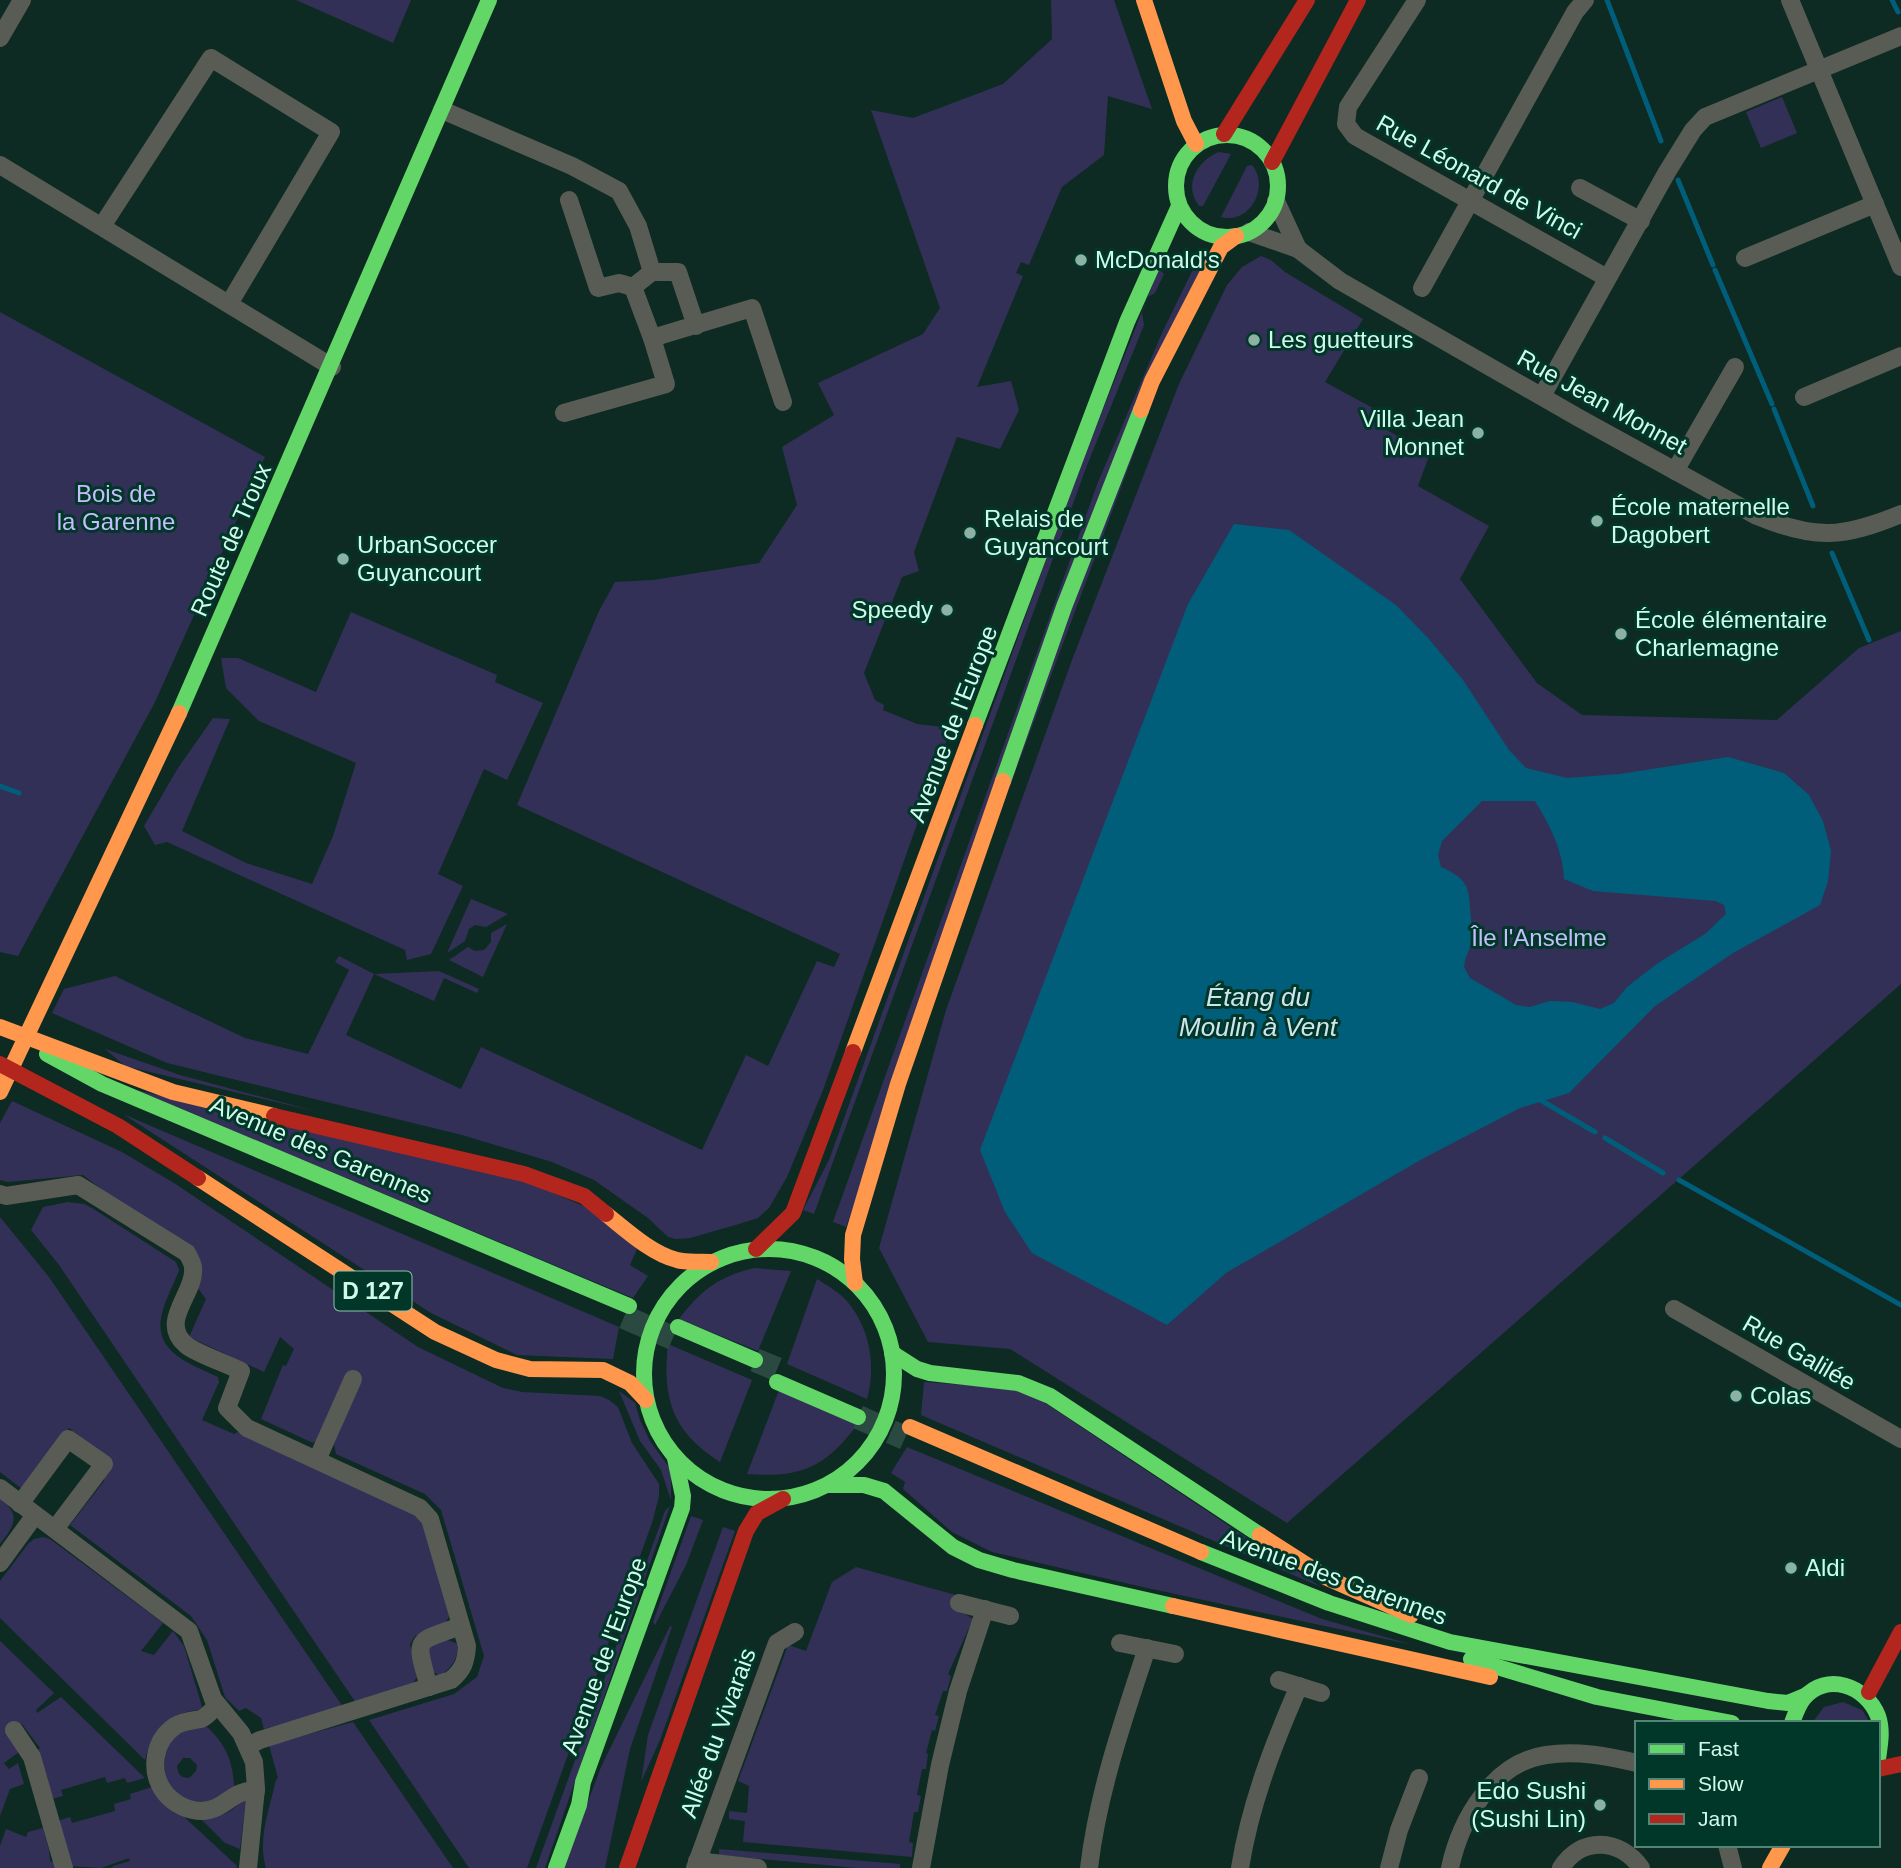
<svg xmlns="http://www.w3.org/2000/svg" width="1901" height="1868" font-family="Helvetica,sans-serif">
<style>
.green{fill:#333057;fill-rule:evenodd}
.water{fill:#015e7a;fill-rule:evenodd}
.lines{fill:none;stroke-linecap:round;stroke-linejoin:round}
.stream{stroke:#015e7a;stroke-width:5}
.secondary-tunnel{stroke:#2a4941;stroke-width:24;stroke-dasharray:24 12;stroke-linecap:butt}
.street{stroke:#585c55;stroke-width:18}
.fast{stroke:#63d668;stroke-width:16}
.slow{stroke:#ff974d;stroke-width:16}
.jam{stroke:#b3261e;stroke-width:16}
.poi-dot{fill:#8cb2a4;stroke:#003729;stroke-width:2.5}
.labels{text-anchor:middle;stroke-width:6;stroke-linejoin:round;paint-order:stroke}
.shield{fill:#003729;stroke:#92c0b0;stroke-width:2}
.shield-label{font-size:23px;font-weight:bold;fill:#d0fbea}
.street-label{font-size:24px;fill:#d0fbea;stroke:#003729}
.poi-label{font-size:24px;fill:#d0fbea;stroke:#003729;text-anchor:start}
.park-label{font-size:24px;fill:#c5befd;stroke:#003729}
.water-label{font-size:26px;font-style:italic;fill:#cee5f1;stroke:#003729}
</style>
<rect width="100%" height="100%" fill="#0d2a23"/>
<!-- green -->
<g class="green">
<polygon points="296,0 411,0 393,43"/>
<polygon points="1051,0 1114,0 1152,109 1108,96 1104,155 1062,187 1029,265 1021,262 1016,273 1023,276 977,387 1011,381 1019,410 1000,449 957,437 914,552 919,571 902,577 864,673 875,700 884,705 883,710 917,724 951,728 823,1090 787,1177 769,1208 758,1218 739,1224 690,1238 676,1239 668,1237 648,1218 594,1180 552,1162 462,1135 167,1063 52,1013 64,989 115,976 245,1038 308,1054 349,970 335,962 339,956 374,974 439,971 479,989 477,993 444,978 434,1001 374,974 346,1035 461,1089 481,1047 702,1150 746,1055 768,1066 817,961 834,967 840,954 517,805 599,611 615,582 653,580 759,563 797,505 782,447 834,415 818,383 923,334 940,308 871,110 913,118 1003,84 1052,39"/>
<polygon points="1782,97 1797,133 1761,148 1746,112"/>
<path d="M1219,152L1231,154L1203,206H1199C1183,185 1197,161 1219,152Z"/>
<path d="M1252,165C1270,186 1250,225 1221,217L1247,166Z"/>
<polygon points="1261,256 1271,260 1285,272 1363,319 1325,382 1393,419 1387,430 1409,443 1432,448 1418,486 1489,526 1460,579 1537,683 1582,715 1777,720 1859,648 1901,631 1901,984 1287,1523 1010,1349 928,1342 879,1248 946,1010 1072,660 1179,384 1227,285 1242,267"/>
<polygon points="1206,259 846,1227 833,1222 1098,482 1162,333 1196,263"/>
<polygon points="1159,269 1164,274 1155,293 1148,297 1142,313 1144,325 1086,468 814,1214 803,1210 829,1160 1074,482"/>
<polygon points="0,312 265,457 155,702 18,956 0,952"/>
<polygon points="351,612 497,675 495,682 543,703 507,780 484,769 438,874 463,886 431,954 407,960 405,950 167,842 155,845 144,826 178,768 213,718 230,719 182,831 246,863 312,884 333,836 356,763 259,721 226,688 221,658 238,658 316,692"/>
<polygon points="471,899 508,914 486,927 475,925 469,929 465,941 447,953"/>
<polygon points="507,924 483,977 449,960 468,947 475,951 484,950 491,942 491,933"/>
<polygon points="105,1049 180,1075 318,1112 125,1066"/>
<polygon points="136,1090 517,1177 590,1209 637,1249 630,1265 648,1276 633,1298"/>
<polygon points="12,1101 122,1152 174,1183 418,1347 503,1388 522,1392 600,1396 609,1400 618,1407 632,1443 659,1484 659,1496 652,1523 527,1868 469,1868 369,1720 454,1694 477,1677 484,1656 441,1510 425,1494 336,1454 334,1444 361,1380 319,1440 313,1443 261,1419 283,1365 286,1366 294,1349 280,1337 264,1372 189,1337 206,1299 197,1287 188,1255 83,1175 8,1182 0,1180 0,1123"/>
<polygon points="123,1114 619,1327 613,1359 517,1355 431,1313"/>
<path d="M68,1202L84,1204L92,1208L176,1262L179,1270C174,1284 167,1296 163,1310C150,1352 189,1363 218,1377L219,1382L202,1420L234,1434L238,1432L417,1516L423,1525L449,1616C443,1631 430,1632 415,1636L410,1644L417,1677L412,1685L356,1703L59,1265L31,1230L43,1207Z"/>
<polygon points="0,1217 49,1277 343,1707 264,1729 261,1718 246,1708 239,1711 225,1697 207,1640 191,1616 70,1525 104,1481 104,1475 113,1462 69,1428 22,1489 0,1472"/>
<path d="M754,1268L791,1271L758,1351L679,1319C701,1290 718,1277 754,1268Z"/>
<path d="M817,1279C826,1285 837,1291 845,1299C869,1325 877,1365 867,1399L787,1364Z"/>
<path d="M668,1344L752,1380L720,1462C672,1432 662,1398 668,1344Z"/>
<polygon points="924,1382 1008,1388 1039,1399 1321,1587 921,1415"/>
<path d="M779,1390L857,1425C825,1468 800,1478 747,1474Z"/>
<polygon points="619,1391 635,1403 640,1420 650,1441 671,1470 671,1500 661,1470 640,1441"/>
<polygon points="907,1447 1322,1619 1413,1645 1138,1586 992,1552 952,1532 903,1489 905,1482 891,1473"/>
<path d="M0,1499C22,1515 14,1526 0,1544Z"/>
<polygon points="670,1506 545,1868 536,1868 665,1511"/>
<polygon points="691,1516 703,1520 686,1565 655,1625 653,1622"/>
<polygon points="723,1527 735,1531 660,1740 641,1782 648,1735"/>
<path d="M43,1537L50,1539L163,1623L141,1651L154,1655L173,1631L184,1646L203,1710C173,1709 151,1732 145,1760L0,1618V1581L28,1544L34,1539Z"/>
<polygon points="856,1567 959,1596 957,1609 973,1619 948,1674 951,1676 947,1691 943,1691 935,1715 939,1716 935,1731 932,1730 926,1753 928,1754 926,1769 922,1769 917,1795 921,1796 918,1812 914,1812 909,1842 913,1843 912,1857 743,1842 745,1821 729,1819 729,1811 747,1813 749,1786 738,1781 788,1645 806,1651 832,1582"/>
<polygon points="670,1626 672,1627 630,1749 605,1868 563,1868 601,1767"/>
<path d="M445,1639L458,1644C458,1658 452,1668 440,1676L432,1671L427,1648Z"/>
<polygon points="0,1641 54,1693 36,1710 37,1713 61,1697 145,1778 127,1783 125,1778 107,1783 105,1777 61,1790 63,1796 48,1800 34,1753 40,1748 22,1724 7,1735 19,1752 4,1763 9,1769 18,1763 24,1784 10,1789 0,1816"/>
<polygon points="1843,1702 1862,1710 1870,1723 1812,1723 1824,1707"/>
<path d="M353,1722L453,1868H266C257,1840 270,1807 276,1780L278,1778L269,1745Z"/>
<path d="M205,1725C225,1743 233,1760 234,1787C202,1821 152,1794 167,1748C170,1740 172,1736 179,1731C186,1727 197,1727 205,1725ZM183,1758H190L197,1765L196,1771L189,1778C180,1778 178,1774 177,1766Z"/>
<polygon points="152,1787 237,1866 236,1868 112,1868 113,1866 130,1861 129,1858 101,1868 68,1866 55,1822 70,1817 72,1823 115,1811 114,1804 131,1799 130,1794"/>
<path d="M244,1798L246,1799L240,1849L225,1843L199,1817C219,1818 231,1814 244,1798Z"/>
<polygon points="43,1828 49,1850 50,1861 53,1862 55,1868 0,1868 0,1846 6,1829 26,1837 28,1832"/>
<polygon points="719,1849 900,1864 900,1868 856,1868 719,1855"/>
</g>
<!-- water -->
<path class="water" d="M1234,524L1289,530L1396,605L1428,638L1463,680L1509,750L1526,768L1567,778L1620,774L1728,757L1784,773L1809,795L1823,821L1831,851L1828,881L1820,905L1733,953L1655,1006L1569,1093L1520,1108L1422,1159L1226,1273L1167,1325L1032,1253L1005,1212L980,1150L1188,604ZM1482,801H1535C1550,826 1563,850 1564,879L1593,891L1716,901L1724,905L1726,914L1705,934L1658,963L1627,987L1614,1003L1600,1009L1572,1002L1550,1001L1530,1007L1516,1005L1470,978L1464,967C1465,957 1469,951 1472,941C1474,935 1471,926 1471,919C1468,889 1472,881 1441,867L1438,855L1442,841Z"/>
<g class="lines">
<!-- stream -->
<g class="stream">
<polyline points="1607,0 1661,141"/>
<polyline points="1892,0 1898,12"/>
<polyline points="1678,180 1713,265"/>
<polyline points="1715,270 1772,404"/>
<polyline points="1774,409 1813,506"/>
<polyline points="1832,553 1869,640"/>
<polyline points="0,786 19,793"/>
<polyline points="1537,1098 1595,1132"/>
<polyline points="1605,1138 1663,1173"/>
<polyline points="1679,1180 1901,1305"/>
</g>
<!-- secondary-tunnel -->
<g class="secondary-tunnel">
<polyline points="624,1317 673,1338"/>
<polyline points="755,1360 784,1372"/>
<polyline points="858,1417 905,1438"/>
</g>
<!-- street -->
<g class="street">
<polyline points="1417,0 1348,107 1346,124 1355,136 1607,278"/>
<polyline points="1790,0 1901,267"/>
<polyline points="0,38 22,0"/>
<polyline points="442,110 572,166 619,191 638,226 652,272"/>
<polyline points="0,165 332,367"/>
<polyline points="1580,188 1641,221"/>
<polyline points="569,200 598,288 619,283 633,287"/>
<polyline points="1276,201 1298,249"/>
<polyline points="102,226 211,58 331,132 229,304"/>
<path d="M1249,232L1298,249L1340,281L1579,418L1757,516C1815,540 1843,538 1901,514"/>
<polyline points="1745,258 1875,204"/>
<polyline points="1422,288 1575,12 1585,0"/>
<polyline points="696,326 678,272 652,272 633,287 652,338 752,308 783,402"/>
<polyline points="1542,396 1667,172 1693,130 1705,117 1901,36"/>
<polyline points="1804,397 1901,356"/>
<polyline points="564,413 666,384 652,338"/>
<polyline points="1675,471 1735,367"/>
<path d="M0,1194L6,1196L78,1185L187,1253C189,1257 193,1263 193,1268C196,1293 158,1321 186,1345C199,1355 226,1363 241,1371L227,1408L247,1428L420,1508L430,1519L467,1646C466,1662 463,1670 451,1680L260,1740L248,1746"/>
<polyline points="1674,1309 1901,1439"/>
<polyline points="317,1460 353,1379"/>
<polyline points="0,1488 189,1631 213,1699 241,1733 254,1762 256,1788 248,1868"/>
<polyline points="20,1504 68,1439 104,1464 55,1529"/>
<polyline points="0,1563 35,1515"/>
<polyline points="959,1603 1010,1616"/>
<polyline points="1120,1643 1175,1654"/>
<polyline points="1279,1680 1321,1693"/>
<path d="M429,1687C415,1637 413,1643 461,1626"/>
<path d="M217,1705C212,1710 207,1717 201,1719C191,1721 184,1721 175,1726C153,1741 149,1772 165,1793C174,1804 188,1811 202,1811C228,1809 231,1789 256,1791"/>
<polyline points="14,1730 32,1757 64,1868"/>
<polyline points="1727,1845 1733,1868"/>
<polyline points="697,1861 758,1868"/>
<polyline points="695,1868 777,1643 795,1632"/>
<polyline points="921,1868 940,1765 958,1691 985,1609"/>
<path d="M1089,1868C1098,1792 1123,1721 1147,1648"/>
<path d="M1240,1868C1250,1805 1273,1745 1299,1686"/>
<polyline points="1389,1868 1399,1830 1419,1778"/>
<path d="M1450,1868C1460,1821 1492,1763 1546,1755C1576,1750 1607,1756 1637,1763"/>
<path d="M1561,1868C1581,1836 1620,1838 1641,1868"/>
</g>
<!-- fast -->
<g class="fast">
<circle cx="1227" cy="186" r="51"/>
<polyline points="179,713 489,0"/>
<polyline points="975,725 1127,322 1179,206"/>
<polyline points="1003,781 1064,607 1141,410"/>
<polyline points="47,1054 102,1084 629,1306"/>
<circle cx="769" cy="1374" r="125"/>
<polyline points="678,1327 755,1360"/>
<polyline points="892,1353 917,1369 930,1373 1018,1383 1050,1396 1260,1535"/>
<polyline points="777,1382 858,1417"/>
<polyline points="828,1485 864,1485 884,1491 953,1547 979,1560 1013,1570 1173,1606"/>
<polyline points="1201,1552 1329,1603 1450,1642 1768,1701 1788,1703 1805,1696"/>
<polyline points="1471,1659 1597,1697 1732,1723"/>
<path d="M1792,1723C1795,1715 1798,1705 1804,1698C1826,1672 1866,1685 1878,1716C1883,1731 1880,1744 1878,1759"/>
<polyline points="556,1868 579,1805 583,1782 682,1508 683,1496 675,1458"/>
</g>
<!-- slow -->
<g class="slow">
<polyline points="1144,0 1184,121 1196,144"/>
<polyline points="1141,410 1152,381 1221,247 1236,236"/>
<polyline points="0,1027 173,1092 274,1116"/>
<polyline points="853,1052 975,725"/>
<polyline points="0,1092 179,713"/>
<polyline points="198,1178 435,1332 496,1360 530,1369 603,1370 630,1383 646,1400"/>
<path d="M606,1214C626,1230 652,1254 677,1260C687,1263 700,1261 711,1262"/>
<polyline points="855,1283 852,1259 853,1235 898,1084 1003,781"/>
<polyline points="910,1427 1201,1552"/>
<polyline points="1260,1535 1327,1578 1411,1615"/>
<polyline points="1173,1606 1490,1677"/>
<polyline points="1770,1868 1783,1845"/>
</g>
<!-- jam -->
<g class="jam">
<polyline points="1224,134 1307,0"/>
<polyline points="1272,162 1358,0"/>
<polyline points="0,1064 118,1126 198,1178"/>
<polyline points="274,1116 524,1174 584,1196 606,1214"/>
<polyline points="756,1249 793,1213 853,1052"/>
<polyline points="1869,1692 1901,1632"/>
<polyline points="1878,1769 1901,1764"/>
<polyline points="627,1868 746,1531 757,1513 783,1499"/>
</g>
</g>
<!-- markers -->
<g class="poi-dot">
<circle cx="1081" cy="260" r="7"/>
<circle cx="1254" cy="340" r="7"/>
<circle cx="1478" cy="433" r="7"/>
<circle cx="1597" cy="521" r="7"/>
<circle cx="970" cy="533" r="7"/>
<circle cx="343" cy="559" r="7"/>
<circle cx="947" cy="610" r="7"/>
<circle cx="1621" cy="634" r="7"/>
<circle cx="1736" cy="1396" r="7"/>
<circle cx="1791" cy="1568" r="7"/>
<circle cx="1600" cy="1805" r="7"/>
</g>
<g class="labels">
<!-- shield labels -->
<rect class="shield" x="334.5" y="1271.5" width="77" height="39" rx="5"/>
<g class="shield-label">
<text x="373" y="1299">D 127</text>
</g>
<!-- street labels -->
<g class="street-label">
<text transform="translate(1479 177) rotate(29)" y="8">Rue Léonard de Vinci</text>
<text transform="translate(1602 402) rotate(29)" y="8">Rue Jean Monnet</text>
<text transform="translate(231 540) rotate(-66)" y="8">Route de Troux</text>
<text transform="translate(953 724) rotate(-69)" y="8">Avenue de l'Europe</text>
<text transform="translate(321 1150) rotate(23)" y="8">Avenue des Garennes</text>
<text transform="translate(1799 1353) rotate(30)" y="8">Rue Galilée</text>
<text transform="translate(1334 1577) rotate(20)" y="8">Avenue des Garennes</text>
<text transform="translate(604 1656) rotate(-70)" y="8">Avenue de l'Europe</text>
<text transform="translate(718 1733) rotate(-70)" y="8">Allée du Vivarais</text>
</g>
<!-- poi labels -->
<g class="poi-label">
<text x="1095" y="268">McDonald's</text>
<text x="1268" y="348">Les guetteurs</text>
<text x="1464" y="427" text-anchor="end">Villa Jean<tspan x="1464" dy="28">Monnet</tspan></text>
<text x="1611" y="515">École maternelle<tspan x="1611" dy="28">Dagobert</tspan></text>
<text x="984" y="527">Relais de<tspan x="984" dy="28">Guyancourt</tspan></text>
<text x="357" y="553">UrbanSoccer<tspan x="357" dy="28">Guyancourt</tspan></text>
<text x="933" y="618" text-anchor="end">Speedy</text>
<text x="1635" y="628">École élémentaire<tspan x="1635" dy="28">Charlemagne</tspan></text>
<text x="1750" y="1404">Colas</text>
<text x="1805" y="1576">Aldi</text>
<text x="1586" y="1799" text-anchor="end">Edo Sushi<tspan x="1586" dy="28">(Sushi Lin)</tspan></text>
</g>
<!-- park labels -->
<g class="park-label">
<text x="116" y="502">Bois de<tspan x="116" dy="28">la Garenne</tspan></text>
<text x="1539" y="946">Île l'Anselme</text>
</g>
<!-- water labels -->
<g class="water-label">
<text x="1258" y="1006">Étang du<tspan x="1258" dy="30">Moulin à Vent</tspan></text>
</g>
</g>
<!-- legend -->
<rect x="1635" y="1721" width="245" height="126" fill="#003729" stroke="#538576" stroke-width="2"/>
<rect x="1649" y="1744" width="35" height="10" fill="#63d668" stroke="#538576" stroke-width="2"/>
<text x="1698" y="1756" font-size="21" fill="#d0fbea">Fast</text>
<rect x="1649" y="1779" width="35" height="10" fill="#ff974d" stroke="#538576" stroke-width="2"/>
<text x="1698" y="1791" font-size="21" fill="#d0fbea">Slow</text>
<rect x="1649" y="1814" width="35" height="10" fill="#b3261e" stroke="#538576" stroke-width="2"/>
<text x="1698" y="1826" font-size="21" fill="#d0fbea">Jam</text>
</svg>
